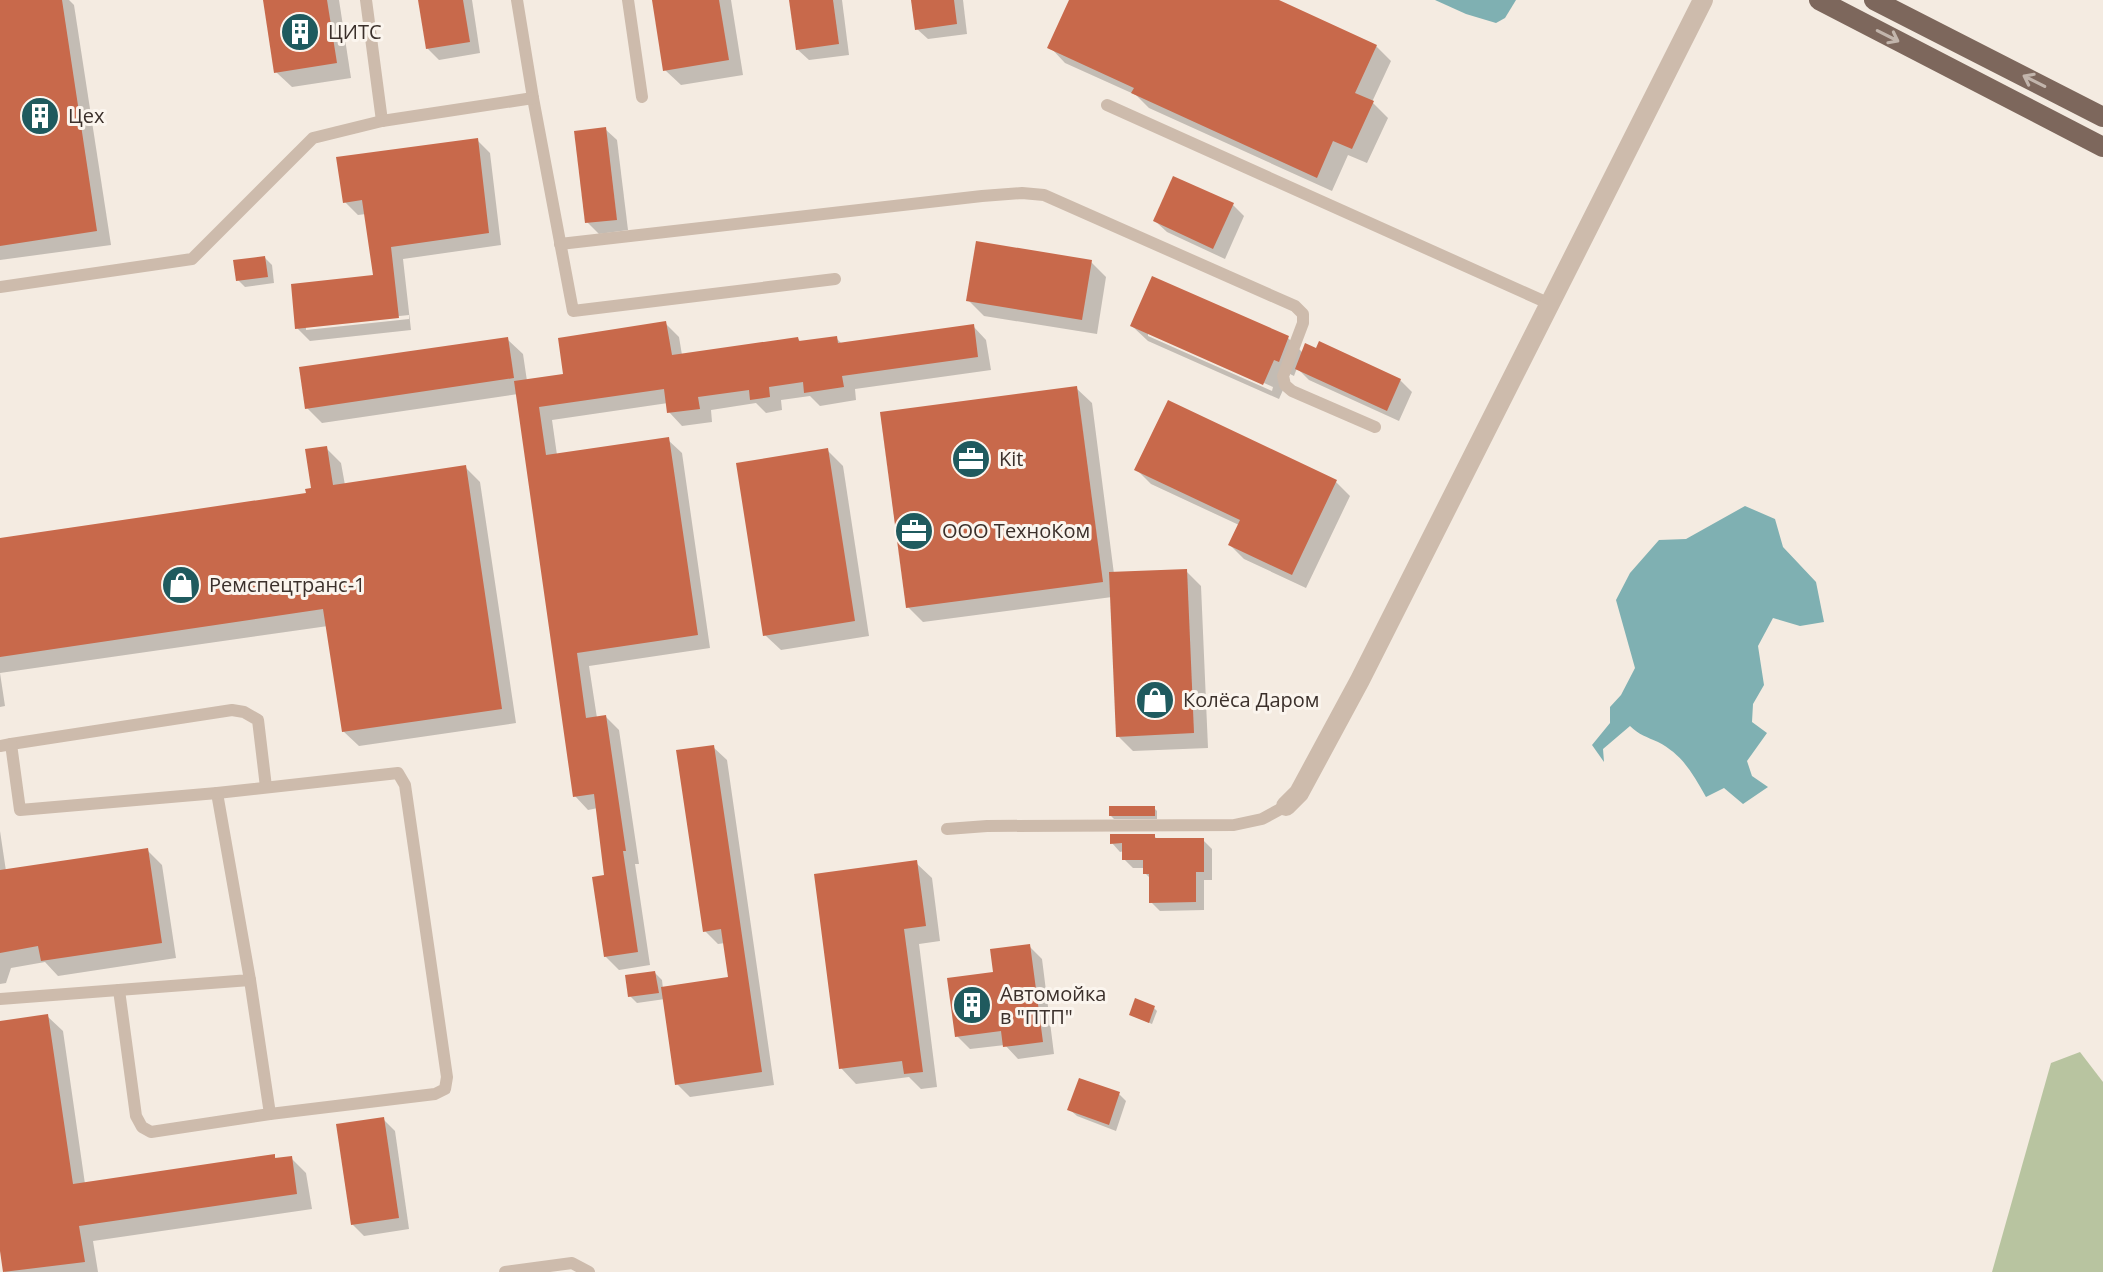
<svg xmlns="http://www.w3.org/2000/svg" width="2103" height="1272" font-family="'Open Sans',sans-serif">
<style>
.green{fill:#b8c4a0}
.water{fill:#7fb0b2}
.shadow{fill:#0003;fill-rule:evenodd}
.building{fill:#c8694b}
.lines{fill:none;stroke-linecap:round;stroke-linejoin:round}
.service{stroke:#cdbbac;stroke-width:12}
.minor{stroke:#cdbbac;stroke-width:20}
.primary{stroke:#7d675c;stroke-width:20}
.oneway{stroke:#c2b5ac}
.labels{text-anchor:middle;stroke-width:6;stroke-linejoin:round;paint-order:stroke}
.poi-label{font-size:20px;fill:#3b302b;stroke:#fbf5ee;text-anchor:start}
</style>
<rect width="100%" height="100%" fill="#f4ebe1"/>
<!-- green -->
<polygon class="green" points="2080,1052 2103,1082 2103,1272 1992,1272 2051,1063"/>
<!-- water -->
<g class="water">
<polygon points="1435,0 1516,0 1505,18 1496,23 1466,14"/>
<path d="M1745,506L1775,519L1783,547L1816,582L1824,622L1800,626L1773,618L1758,646L1764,685L1753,704L1752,722L1767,733L1747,761L1752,776L1768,787L1743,804L1724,788L1706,797C1693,774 1683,755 1658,742C1647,737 1639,735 1630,726L1603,749L1604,762L1592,745L1610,723V707L1621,695L1635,668L1616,600L1630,573L1659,540L1686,539Z"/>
</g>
<!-- shadow -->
<g class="shadow">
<polygon points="0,0 69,0 74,5 111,245 0,260"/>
<polygon points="265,0 339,0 351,78 292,87 276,72"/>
<polygon points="420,0 472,0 480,53 439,60 427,48"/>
<polygon points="654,0 731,0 743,75 681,85 665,70"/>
<polygon points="791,0 842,0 849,55 809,60 797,49"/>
<polygon points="913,0 963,0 967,34 928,39 917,29"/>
<polygon points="1071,0 1274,0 1376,46 1391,61 1372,102 1388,118 1367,163 1348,155 1332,191 1149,108 1136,95 1065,63 1050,47"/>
<polygon points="605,129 617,140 628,230 599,234 587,222"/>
<path d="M477,140L490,153L501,245L403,259L411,330L310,341L297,328L376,277L366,214L358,215L345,202ZM409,315V319L306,330V326Z"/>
<polygon points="1233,205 1244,216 1225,259 1167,232 1155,221"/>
<polygon points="265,258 272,265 274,283 245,287 238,280"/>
<polygon points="1091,262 1106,277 1097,334 984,316 969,301"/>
<polygon points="665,323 679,337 682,355 798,339 802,343 836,338 843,345 973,326 986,340 991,370 855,389 856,400 820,406 810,396 781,400 782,410 766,413 756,403 711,410 712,422 682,426 669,412 668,403 552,420 557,455 668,440 682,453 710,648 589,666 597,718 606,717 619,730 639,864 635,864 650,965 619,970 605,956 607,877 598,808 588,810 575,796 518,394 322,423 307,408 507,339 523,354 527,381 566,375"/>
<path d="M1132,326L1287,337L1303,353L1400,380L1412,392L1399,421L1309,380L1297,368L1294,376L1290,374L1279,399L1148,341ZM1148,332L1273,387L1272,391L1148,336Z"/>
<polygon points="1076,388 1092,403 1114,574 1186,571 1201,586 1208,748 1133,751 1118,736 1112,597 923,622 908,607"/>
<polygon points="326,448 341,463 345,485 465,467 480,482 516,723 359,746 343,731 328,626 0,673 5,706 0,707 0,540 308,494 313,490"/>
<polygon points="827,450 843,466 869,636 781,650 765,635"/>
<polygon points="1137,470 1336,482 1350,496 1306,588 1244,559 1230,545 1239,525 1151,484"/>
<polygon points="713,747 727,760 774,1085 690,1097 677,1084 665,999 637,1003 630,996 655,973 662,980 663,989 731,979 725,943 718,944 705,931"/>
<polygon points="1154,808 1157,811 1157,819 1114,819 1111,816"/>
<polygon points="0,831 6,871 147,850 162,865 176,958 58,976 45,962 11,968 6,983 0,984"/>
<polygon points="1154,836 1158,840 1203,840 1212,849 1212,880 1204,880 1204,910 1160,911 1151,902 1151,879 1145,873 1145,868 1133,868 1124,859 1124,851 1120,852 1112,843"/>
<polygon points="916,863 932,878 940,941 919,944 937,1087 921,1089 909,1077 856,1084 841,1068"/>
<polygon points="1029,946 1042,959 1054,1054 1018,1059 1005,1045 970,1049 957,1036 995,974"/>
<polygon points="1154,1008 1157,1011 1152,1024 1131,1015"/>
<polygon points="47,1016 63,1031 85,1184 274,1156 277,1160 291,1158 306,1173 312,1209 93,1241 98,1272 5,1272 0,1237 0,1023"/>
<polygon points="1119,1094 1126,1101 1116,1131 1077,1116 1069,1109"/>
<polygon points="383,1119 395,1131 409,1229 364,1236 352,1224"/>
</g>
<!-- building -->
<g class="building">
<polygon points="0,0 62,0 97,231 0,246"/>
<polygon points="263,0 327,0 337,63 274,73"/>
<polygon points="418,0 463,0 470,42 426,49"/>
<polygon points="652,0 719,0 729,60 663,71"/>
<polygon points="789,0 833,0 839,44 796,50"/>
<polygon points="911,0 954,0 957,24 915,30"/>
<polygon points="1069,0 1279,0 1377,45 1355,93 1374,101 1352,149 1333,141 1317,178 1131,93 1134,88 1047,48"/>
<polygon points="606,127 617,220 585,223 574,131"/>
<polygon points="478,138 489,233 391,247 399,318 295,329 291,284 373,275 362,200 343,203 336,157"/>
<polygon points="1173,176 1234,203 1213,249 1153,221"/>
<polygon points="976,241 1092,260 1082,320 966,301"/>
<polygon points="265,256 268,277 236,281 233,260"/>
<polygon points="1152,276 1289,336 1279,362 1274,360 1263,385 1130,326"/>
<polygon points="666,321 672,355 798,337 799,341 837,336 838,343 974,324 978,357 842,376 844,387 804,393 803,382 769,387 770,397 750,400 749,390 698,397 700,409 667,413 664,389 539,407 546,455 669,437 698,635 577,653 586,718 606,715 626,851 623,851 638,952 604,957 592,877 604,875 594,794 573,797 514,381 563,374 558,338"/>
<polygon points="508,337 514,378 305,409 299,367"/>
<polygon points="1319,341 1401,379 1387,411 1295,369 1305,343 1316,348"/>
<polygon points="1077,386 1103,582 906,608 880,412"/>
<polygon points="1168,400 1337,480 1292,575 1228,545 1240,520 1134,470"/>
<polygon points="327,446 333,485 466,465 502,709 342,732 323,609 0,657 0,538 306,493 305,489 311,488 305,449"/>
<polygon points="828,448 855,621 763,636 736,463"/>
<polygon points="1187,569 1194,733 1116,737 1109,572"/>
<polygon points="714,745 762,1072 675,1085 661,987 728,977 721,929 703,932 676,750"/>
<rect x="1109" y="806" width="46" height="10"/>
<polygon points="1110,834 1155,834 1155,838 1204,838 1204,872 1196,872 1196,902 1149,903 1149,874 1143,874 1143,860 1122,860 1122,843 1110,844"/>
<polygon points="148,848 162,943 41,961 38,946 0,953 0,870"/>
<polygon points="917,860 926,926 904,929 923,1072 904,1074 902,1061 839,1069 814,874"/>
<polygon points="1030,944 1043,1042 1003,1047 1001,1031 955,1037 947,978 993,972 990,949"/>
<polygon points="655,971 659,993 628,997 625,975"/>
<polygon points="1135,998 1155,1006 1149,1023 1129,1015"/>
<polygon points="48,1014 73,1184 275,1154 275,1158 292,1156 297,1194 79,1226 85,1262 3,1272 0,1251 0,1021"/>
<polygon points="1079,1078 1120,1092 1109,1125 1067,1110"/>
<polygon points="384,1117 399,1218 351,1225 336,1124"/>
</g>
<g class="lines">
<!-- service -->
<g class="service">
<polyline points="366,0 382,121"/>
<polyline points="517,0 533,98 573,311 835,279"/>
<polyline points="628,0 642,97"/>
<polyline points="1107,105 1550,304"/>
<polyline points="560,244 982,196 1022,193 1044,195 1295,306 1303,314 1303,323 1283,376 1285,385 1292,391 1375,427"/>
<polyline points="0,287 192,259 313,138 382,121 533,98"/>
<polyline points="11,744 232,710 244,712 258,720 266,787"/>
<polyline points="0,746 11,744 20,810 217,793 250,980 0,999"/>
<polyline points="217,793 398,773 405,785 447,1077 445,1089 435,1094 270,1114 250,980"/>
<polyline points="947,829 987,826 1234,825 1262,819 1286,806"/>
<polyline points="119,990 136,1116 142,1127 151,1132 270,1114"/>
<polyline points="505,1272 572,1263 589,1272"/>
</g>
<!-- minor -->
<polyline class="minor" points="1286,806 1299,793 1360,680 1703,0"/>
<!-- primary -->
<g class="primary">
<polyline points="1819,0 2103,147"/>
<polyline points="1874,0 2103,117"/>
</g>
</g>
<!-- one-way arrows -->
<defs><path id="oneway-shaft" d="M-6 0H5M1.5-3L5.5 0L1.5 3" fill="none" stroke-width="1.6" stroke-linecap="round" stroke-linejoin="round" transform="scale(2)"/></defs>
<g class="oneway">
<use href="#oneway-shaft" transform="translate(1888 36) rotate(27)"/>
<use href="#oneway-shaft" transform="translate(2034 81) rotate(-153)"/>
</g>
<!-- icons -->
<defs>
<symbol id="building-disc" viewBox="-11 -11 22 22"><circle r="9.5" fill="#1f5a5e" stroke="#fbf5ee"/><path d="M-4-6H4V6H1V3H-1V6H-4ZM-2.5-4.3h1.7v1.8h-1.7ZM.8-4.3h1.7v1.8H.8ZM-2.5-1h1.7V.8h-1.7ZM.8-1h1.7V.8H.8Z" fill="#fff"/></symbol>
<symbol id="office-disc" viewBox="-11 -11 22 22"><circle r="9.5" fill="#1f5a5e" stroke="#fbf5ee"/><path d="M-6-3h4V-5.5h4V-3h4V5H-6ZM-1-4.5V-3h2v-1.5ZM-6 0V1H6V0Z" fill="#fff"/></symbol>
<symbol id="shop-disc" viewBox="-11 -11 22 22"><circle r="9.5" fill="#1f5a5e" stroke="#fbf5ee"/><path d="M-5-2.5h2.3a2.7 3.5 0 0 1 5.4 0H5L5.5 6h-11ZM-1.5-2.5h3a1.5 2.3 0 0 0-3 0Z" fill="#fff"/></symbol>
</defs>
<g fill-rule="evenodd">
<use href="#building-disc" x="278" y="10" width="44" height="44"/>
<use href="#building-disc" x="18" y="94" width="44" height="44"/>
<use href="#office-disc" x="949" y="437" width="44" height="44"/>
<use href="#office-disc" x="892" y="509" width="44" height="44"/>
<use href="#shop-disc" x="159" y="563" width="44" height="44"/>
<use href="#shop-disc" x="1133" y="678" width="44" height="44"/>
<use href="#building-disc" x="950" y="983" width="44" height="44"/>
</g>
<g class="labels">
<!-- poi labels -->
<g class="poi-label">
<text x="328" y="39">ЦИТС</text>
<text x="68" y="123">Цех</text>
<text x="999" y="466">Kit</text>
<text x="942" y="538">ООО ТехноКом</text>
<text x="209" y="592">Ремспецтранс-1</text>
<text x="1183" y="707">Колёса Даром</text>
<text x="1000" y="1001">Автомойка<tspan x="1000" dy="23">в "ПТП"</tspan></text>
</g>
</g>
</svg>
